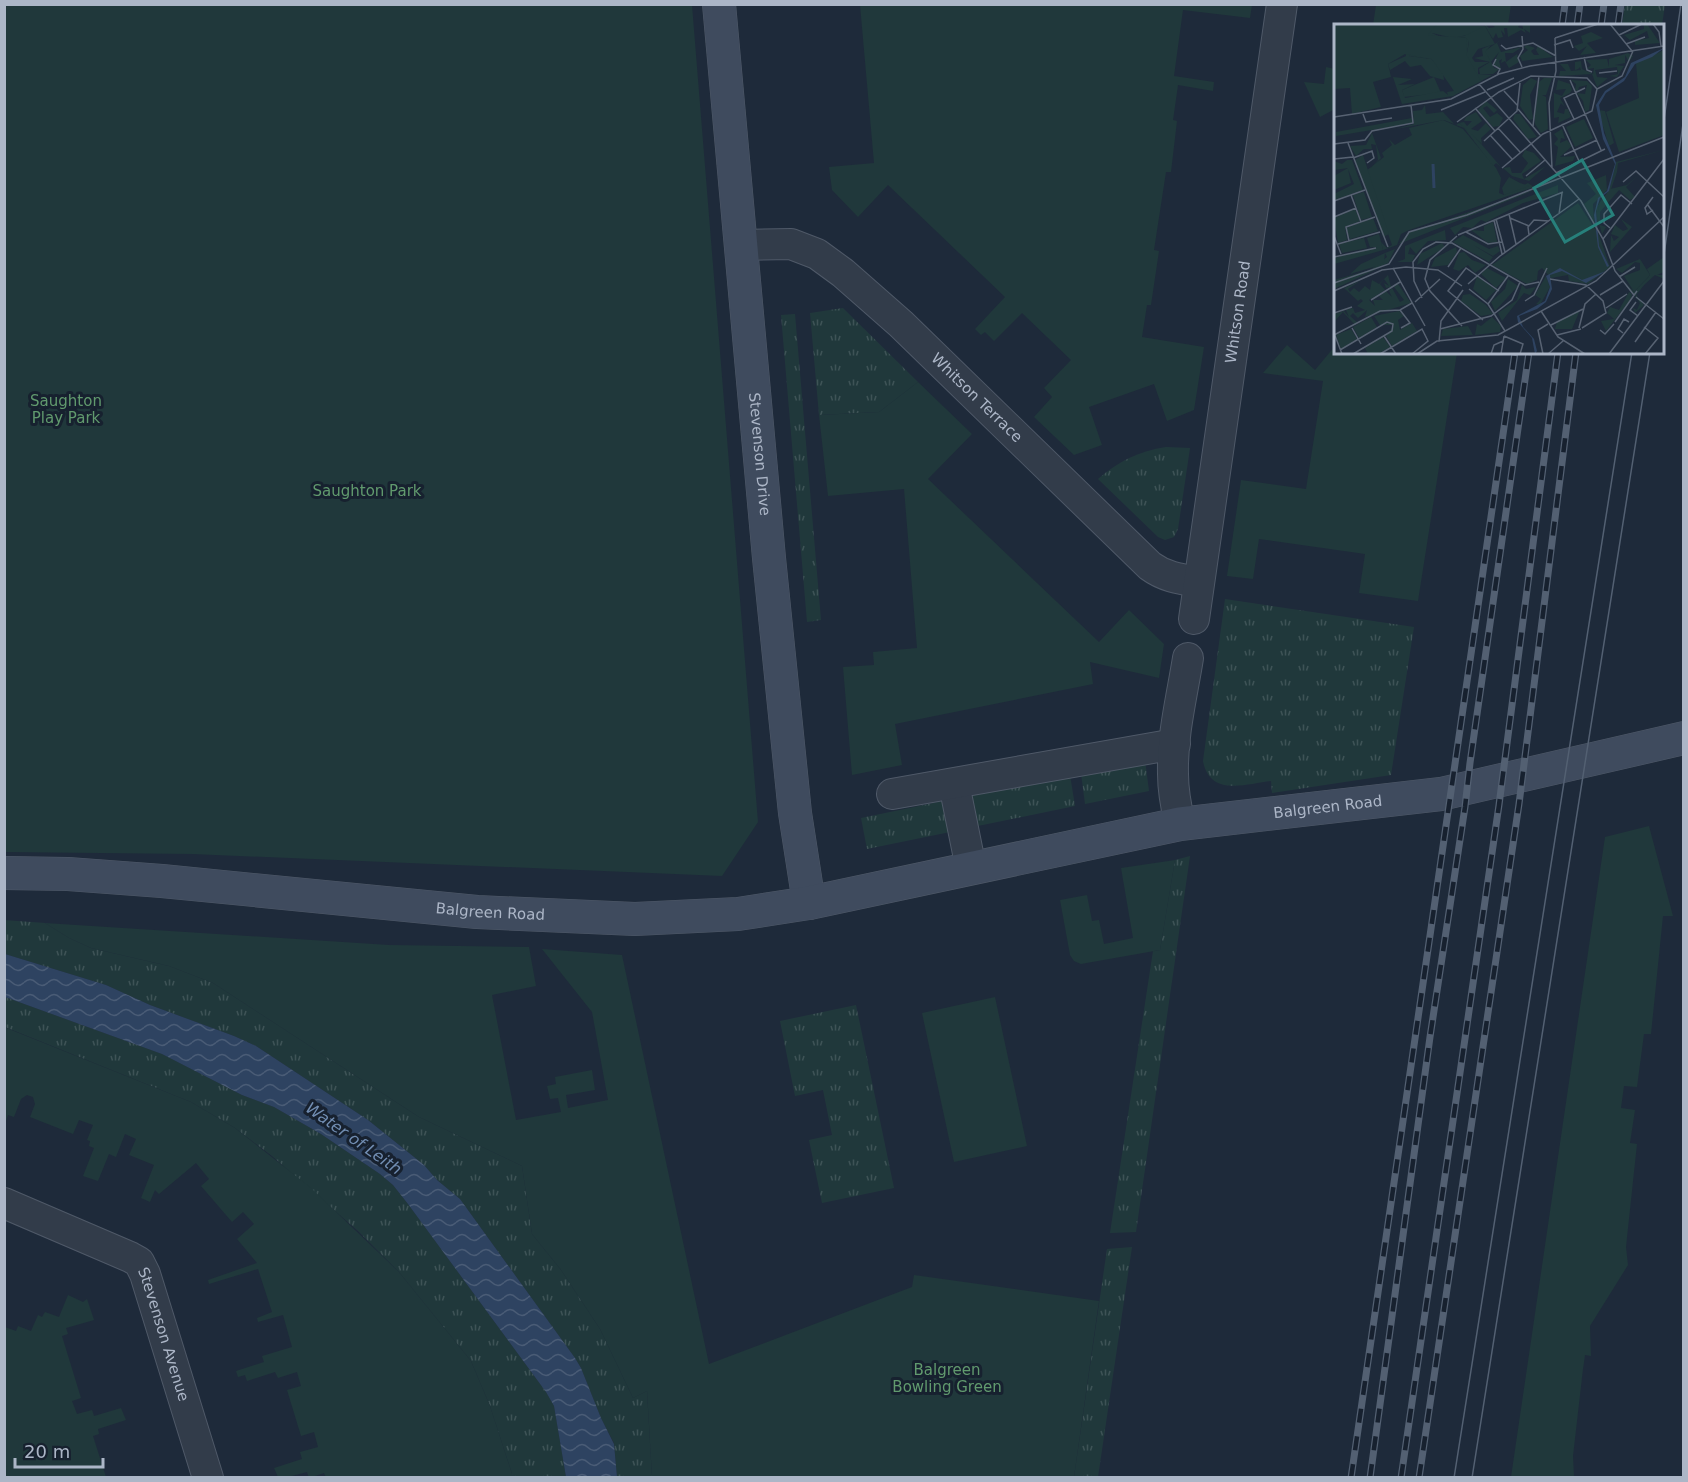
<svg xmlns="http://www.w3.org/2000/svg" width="1688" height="1482" font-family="'DejaVu Sans',sans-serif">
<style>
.grass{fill:url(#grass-tufts)}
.green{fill:#20383b}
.water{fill:url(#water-waves)}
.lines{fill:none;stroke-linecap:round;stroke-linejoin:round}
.street-casing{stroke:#4f5968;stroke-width:32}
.secondary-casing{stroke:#4f5968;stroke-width:34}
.street{stroke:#323c4a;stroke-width:30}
.secondary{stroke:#3f4b5e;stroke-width:33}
.tram{stroke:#536072;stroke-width:1.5}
.rail-casing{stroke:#536072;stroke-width:7}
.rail{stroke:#17212f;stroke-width:4.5;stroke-dasharray:14;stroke-linecap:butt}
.labels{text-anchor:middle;stroke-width:6;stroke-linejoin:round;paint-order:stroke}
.street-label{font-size:15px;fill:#acb6c7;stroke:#17212f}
.park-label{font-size:15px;fill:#619a6e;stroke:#17212f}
.water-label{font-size:16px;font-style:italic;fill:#718db2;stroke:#17212f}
.inset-river{fill:none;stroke:#2e4361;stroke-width:3}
.inset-road{fill:none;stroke:#576272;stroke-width:1.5}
.view{fill:#27807b;fill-opacity:0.15;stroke:#27807b;stroke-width:3}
.inset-edge{fill:none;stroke:#acb6c7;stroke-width:3}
</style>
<defs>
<pattern id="grass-tufts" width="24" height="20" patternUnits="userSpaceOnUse" patternTransform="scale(1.5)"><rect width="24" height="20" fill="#20383b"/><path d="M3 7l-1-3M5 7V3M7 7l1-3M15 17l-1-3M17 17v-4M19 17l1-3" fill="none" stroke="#3e5356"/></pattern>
<pattern id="water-waves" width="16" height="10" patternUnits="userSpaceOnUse" patternTransform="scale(1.5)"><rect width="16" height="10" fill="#2e4361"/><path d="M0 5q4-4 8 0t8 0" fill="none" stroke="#4a5c76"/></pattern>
</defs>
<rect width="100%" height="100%" fill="#1e2a3a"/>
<!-- grass -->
<g class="grass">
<polygon points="1625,5 1665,5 1662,25 1622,25"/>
<polygon points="843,308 918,382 879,412 819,415 810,313"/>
<polygon points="795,314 821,620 807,622 781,315"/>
<path d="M1166,447L1190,448L1178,529L1174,537L1165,540L1158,537L1098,479C1119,461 1139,451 1166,447Z"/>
<path d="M1225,599L1414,627L1391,775L1272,793L1271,781C1245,784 1210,797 1203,761Z"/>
<polygon points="1145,760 1149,791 1085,804 1081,773"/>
<polygon points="1070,775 1075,806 968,828 963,797"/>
<polygon points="948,800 955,831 867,849 861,818"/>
<polygon points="1190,856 1136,1232 1110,1233 1153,951 1160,950 1175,860"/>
<polygon points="4,920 45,923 69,938 91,948 169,966 213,983 419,1117 522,1166 532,1234 561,1270 600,1329 633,1398 647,1391 652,1477 617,1477 614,1443 601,1418 581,1368 575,1358 460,1199 437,1180 424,1165 368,1120 256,1046 234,1036 150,1005 106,985 5,954"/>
<polygon points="5,997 162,1054 242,1095 274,1107 321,1134 380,1174 393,1185 408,1204 546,1392 554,1406 566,1477 513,1477 490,1406 471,1361 399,1272 358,1231 272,1156 235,1128 191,1102 5,1027"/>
<polygon points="856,1005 894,1188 822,1203 809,1140 832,1135 823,1090 795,1096 780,1021"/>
<polygon points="1132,1247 1098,1477 1074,1477 1107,1249"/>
</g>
<!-- green -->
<g class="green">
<polygon points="4,5 692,5 758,822 722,876 192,854 5,852"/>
<polygon points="860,5 1252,5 1250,18 1183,10 1174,76 1214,82 1213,91 1178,85 1173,120 1177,121 1171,172 1166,172 1154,250 1159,251 1151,305 1147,305 1142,337 1204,347 1194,410 1167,421 1154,384 1089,407 1102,445 1074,455 1034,417 1052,397 1044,388 1071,360 1022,313 994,341 985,332 981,335 975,329 1005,297 888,185 858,217 832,190 829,167 874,163"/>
<polygon points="1376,5 1376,4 1511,5 1508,25 1373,25"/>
<polygon points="1326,67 1335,69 1335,109 1320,117 1304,82 1324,84"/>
<polygon points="1287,345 1315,370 1335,346 1336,352 1457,353 1418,601 1359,593 1365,554 1259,539 1253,579 1227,576 1241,480 1306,489 1323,381 1263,373"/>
<polygon points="918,382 972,434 928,479 1099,642 1129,610 1164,644 1159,678 1090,662 1093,684 895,724 902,765 852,775 843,667 874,665 873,652 917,648 904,489 828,496 819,415 879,412"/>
<polygon points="1649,826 1673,916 1663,916 1651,1034 1644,1034 1637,1087 1624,1086 1621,1108 1635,1110 1630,1143 1637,1144 1626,1247 1628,1265 1590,1326 1591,1356 1585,1355 1583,1369 1573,1456 1574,1477 1511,1477 1605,837"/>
<polygon points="1175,860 1160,950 1081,964 1074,961 1070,955 1060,900 1087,895 1092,921 1099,920 1104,944 1133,938 1121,868"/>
<polygon points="45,923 389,945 529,947 536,986 492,995 516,1120 561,1112 558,1098 550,1099 547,1086 556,1084 555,1077 592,1070 595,1090 566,1095 568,1108 608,1100 592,1012 542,949 622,955 709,1364 912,1287 914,1275 1099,1301 1074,1477 652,1477 647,1391 633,1398 600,1329 561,1270 532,1234 522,1166 419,1117 213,983 169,966 91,948 69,938"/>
<polygon points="995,997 1027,1146 954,1162 922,1013"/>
<polygon points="4,1027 191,1102 235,1128 311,1188 399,1272 471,1361 490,1406 513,1477 326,1478 324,1473 309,1478 307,1472 288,1477 278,1477 274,1468 302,1459 300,1452 318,1447 314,1432 301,1436 287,1390 301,1386 297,1372 278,1378 275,1372 247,1381 245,1375 238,1377 236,1371 264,1362 262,1356 292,1347 283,1315 258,1322 257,1318 272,1312 258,1269 209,1284 208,1280 257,1263 237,1239 254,1224 243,1212 232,1222 201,1186 209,1179 196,1163 159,1194 155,1190 150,1202 141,1198 154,1165 129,1155 136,1139 125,1134 116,1157 109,1154 98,1181 83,1176 94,1148 89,1146 90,1141 87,1140 93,1125 79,1120 73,1134 30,1117 35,1104 33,1097 27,1095 21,1099 14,1117 8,1115 5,1124"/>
<polygon points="68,1295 83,1302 87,1299 94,1320 66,1328 68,1334 62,1336 81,1398 72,1401 77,1414 92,1410 94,1416 121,1408 126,1420 98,1429 99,1434 93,1436 106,1477 5,1477 5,1327 16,1331 18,1326 31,1331 38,1315 42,1317 45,1312 59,1317"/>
</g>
<!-- water -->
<polygon class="water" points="5,954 106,985 150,1005 234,1036 256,1046 368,1120 424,1165 437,1180 460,1199 575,1358 581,1368 601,1418 614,1444 617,1477 566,1477 554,1406 546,1392 408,1204 393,1185 380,1174 321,1134 274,1107 242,1095 162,1054 5,997"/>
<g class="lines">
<defs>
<g id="street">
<path id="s1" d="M740,245L791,244L817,254L843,273L901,324L1150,566C1165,577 1180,579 1198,582"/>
<path id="s2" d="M1194,619L1282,4"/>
<polyline points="954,784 971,868"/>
<polyline points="892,794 1175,744"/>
<path d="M1180,824C1176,807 1173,791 1173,774C1172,735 1182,696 1188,658"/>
<path id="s3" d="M4,1203L130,1257L139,1262L145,1274L208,1478"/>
</g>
<g id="secondary">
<path id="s4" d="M719,4L769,558L795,813L809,903"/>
<path id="s5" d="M4,873L68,874L162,881L477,912L635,919L738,914L809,903L1180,824L1441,794L1684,738"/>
</g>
</defs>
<!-- street casing -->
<use href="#street" class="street-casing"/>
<!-- secondary casing -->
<use href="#secondary" class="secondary-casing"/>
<!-- street -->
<use href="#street" class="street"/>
<!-- secondary -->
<use href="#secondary" class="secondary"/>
<!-- tram -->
<g class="tram">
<polyline points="1662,133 1681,4"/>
<polyline points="1662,268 1684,117"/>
<polyline points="1454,1478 1632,352"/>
<polyline points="1472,1478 1650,352"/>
</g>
<defs>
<g id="rail">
<polyline points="1562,26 1565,4"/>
<polyline points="1577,26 1580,4"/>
<polyline points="1601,26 1604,4"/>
<polyline points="1618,26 1621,4"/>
<polyline points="1351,1478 1515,352"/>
<polyline points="1370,1478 1430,1037 1465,807 1470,763 1529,352"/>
<polyline points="1401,1478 1499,805 1558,352"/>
<polyline points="1419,1478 1519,804 1576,352"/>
</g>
</defs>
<!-- rail casing -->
<use href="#rail" class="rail-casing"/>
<!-- rail -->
<use href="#rail" class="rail"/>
</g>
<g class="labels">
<!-- street labels -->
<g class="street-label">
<text dy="5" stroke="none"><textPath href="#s2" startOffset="310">Whitson Road</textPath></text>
<text dy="5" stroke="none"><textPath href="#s1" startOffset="294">Whitson Terrace</textPath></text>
<text dy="5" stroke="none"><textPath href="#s4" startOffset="452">Stevenson Drive</textPath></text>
<text dy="5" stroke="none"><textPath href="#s5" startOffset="1336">Balgreen Road</textPath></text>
<text dy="5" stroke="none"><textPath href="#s5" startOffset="488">Balgreen Road</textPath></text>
<text dy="5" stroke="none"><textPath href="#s3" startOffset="224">Stevenson Avenue</textPath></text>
</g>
<!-- park labels -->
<g class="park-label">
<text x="66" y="406">Saughton<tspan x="66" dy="17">Play Park</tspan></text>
<text x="367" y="496">Saughton Park</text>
<text x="947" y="1375">Balgreen<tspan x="947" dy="17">Bowling Green</tspan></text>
</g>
<!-- water labels -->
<g class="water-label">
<text transform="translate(354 1138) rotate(35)" y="6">Water of Leith</text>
</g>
</g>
<!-- overview -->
<g transform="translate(1334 24)">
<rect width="330" height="330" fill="#1e2a3a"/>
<path d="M103,0L151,2L143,9L119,14L98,9V14L104,17L132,13L135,17L130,46L114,56L97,35L75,32L80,20L69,15L70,6L86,4L90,11ZM157,21L152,27L160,44L165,45L159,50H146L145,45L156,38L140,34L149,32L148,25ZM100,53L107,69L70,73L68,66ZM264,86L271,87L280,119L275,122ZM109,96L129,105L162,144L167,154L165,169L170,171L194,159L200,163L75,206L67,210L63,221L49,226L47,218L53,224L58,221L32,147L50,133L48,129L58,121L55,115L61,121L78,111L75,104ZM330,126L284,139L283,148L275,171L265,182L264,206L262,184L275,167L282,138ZM205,164L181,174L65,220L74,209ZM61,225L54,239L43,244L3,257L43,245L0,265V256L36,246L53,233L51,229ZM330,233V248L323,251H330V255L321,251L311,260L302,271L310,281L301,289L299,284L303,286L306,279L291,258L300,268L316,251L313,245ZM54,251L57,263L52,264L50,259L55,262L50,255L46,260L51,266L35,276L41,282L39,276H49L45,272L52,267L58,273L55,267L58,264L66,278L70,276L60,263L64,260L77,279L31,293L33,286L24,294L19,289L16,292L24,299L21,301L9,288L0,298V290L10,287L15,293L12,286L19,284L21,289L31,286L23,282L29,277L27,275L24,277L10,264L6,266L26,257L14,265L16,268L20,264L25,268L31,262L36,266L38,256L45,260Z" fill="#20383b"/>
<path d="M103,0L75,32L97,35L109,46L110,56L96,52L87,41L76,43L71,37L56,46L54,40L72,32L69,21ZM151,2L161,20L144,25L138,34L141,38H155L144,44V50L158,51L119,72L68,80L59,53L78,55L64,61L81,60L68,66L71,74L109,67L114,71L113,68L120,67L114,56L132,34L135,18L131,13L113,16L98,14V9L109,14L130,12ZM91,81L92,90L109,88L120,100L110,96L62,105L80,100L79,87L88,86ZM78,94L79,99L2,112V108ZM125,99L136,107L167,143L162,139L159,142L130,104L122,101Z" fill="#20383b"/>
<path d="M0,0H103L94,11L132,14L133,32L147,57L122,70L98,35L71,30L54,40L57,53L39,58L47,83L18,90L16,64L0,65ZM150,0H156L152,1L155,4L161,3L157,0H186L184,3L189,5L188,0H196V9L190,5L192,9L187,6L174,13L173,4H170L171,11L167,6L169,13L164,14L162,9L159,15ZM310,0H313L326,19L301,21V17L315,14L313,7L296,16L290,11L310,5ZM257,8L269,14L253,19L262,29L246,31L253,22L245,27L240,22L249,19L247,12ZM168,15L163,19L167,28L188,23L179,29H171L172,38L183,30L185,38L175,44L171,37L167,39L168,35L165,37L167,45L159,40L165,28L157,38L151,27ZM193,21L201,24L197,27L200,31H205L202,26L204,22L219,33L188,37L186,32L194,26L190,23ZM330,26V111L285,128L272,88L305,74L302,39ZM294,29L299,32L295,38L291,31V39L281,41L290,42L283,53L275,52L284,50L283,43L261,46L263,53L274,54L263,63L258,50L225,52L226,47H232L226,40H234L237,47L247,46L246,43L244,45L241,46V38L247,37L248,45L259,50L260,44L253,45L257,41L252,36L273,35L275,43V35ZM197,54L203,57L196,71L199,95L195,96L186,82L189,61ZM210,54H218L212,71H208L212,73L214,105L207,109L201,100V90L205,58ZM224,56L236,60L238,66L236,69L226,74L231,83L227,79L223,88L230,90L231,85H234L237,93L224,99L225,93L220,94V69L228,72L232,65L222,66ZM237,56L253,57L258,62L255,86L251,88L249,77L243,69L251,70L253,61L245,63L244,67L241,66L242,60ZM152,77L163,86L160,89L153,82L149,84L156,93L163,89L169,94L165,102L159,103L144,86ZM142,88L148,97L137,105L144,107L152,99L157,105L147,114L148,120L125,99L130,98L133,102L138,97H130L132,93ZM181,90H186L203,113L194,115L179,95ZM250,95L259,114L241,123L232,103ZM228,105L231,115L227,114L226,119L233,116L238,122L226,133L241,132L239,137L221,142L224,123L220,120L224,115L220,110ZM38,109L47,134L36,145L44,136L42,121L37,120L38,125H30L22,132L16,122L32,121ZM191,126L200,129L207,137L188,150L190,155L212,142L195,157L178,152L169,144L176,143L178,149H187L194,139L188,132ZM29,131L55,210L49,213L21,136ZM13,136H18L29,166L0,176V170L20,160L14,145L17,159L0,166V152L14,144L0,146V137L8,140ZM272,151L273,166L259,180L260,198L250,180L262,170L253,159ZM303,152L292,163L301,173L296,176L285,166L266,188V201L272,203L268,210L263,192L266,178L276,165L293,161ZM175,153L186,159L195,162L170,171L168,164ZM224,161V169L189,179L152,198L147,196L138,204L129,203L121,211L116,204ZM30,168L38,193L27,196L19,171ZM244,179L265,211L276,243L254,260L235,257L234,251L217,254L208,244L204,247L203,256L193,260L158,241ZM21,185L26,197L11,203L13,216L4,219L0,194ZM39,194L44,207L16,215L12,204ZM287,195L298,203L276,228L277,211L280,217L285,213L277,210L281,201L289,207L294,205ZM159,198L163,218L154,219L137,206L150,207V202ZM111,206L112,216L94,217L82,230L76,223L74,230L81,231L78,238H63L71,235V222ZM45,210L49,226L0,240V234L43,223H36L33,214ZM129,211L155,225L164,222L166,227L159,232L139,221L159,233L155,238L119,218ZM30,214L33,224L8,229L5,220ZM108,219L111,223L83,241L86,230ZM122,223L123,228L114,241L97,243L101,234ZM130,228L138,236L152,241L141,249L134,241L125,247L119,245L125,229ZM51,229L50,238L43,242L16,250L27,240ZM306,235L316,251L300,268L290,252L306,246V239L301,238L288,249L282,245ZM153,244L172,254L162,264L147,250ZM143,252L162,266L152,276L139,265ZM212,252L216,263L206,281L202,280L207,275L201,271ZM174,255L184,262L161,287L157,278L171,265ZM188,261L192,265L202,263L196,271L190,269L168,297L164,289L183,276ZM295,268L298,270L297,275L272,307L267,297L280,295L273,289L276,283L285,286ZM136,270L152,281L159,290L147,292L127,277L129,271ZM246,286L238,305H221L223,298ZM65,287L70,292L64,296L66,306L78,299L83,307L58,322L52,312L60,301H46L40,292ZM37,293L43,303L25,314L19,303ZM158,293L167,302L166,308L141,311L143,300L147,302ZM134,302L139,311L107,312L109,305ZM17,305L23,315L7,325L2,311ZM49,313L56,323L44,330H34L31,324Z" fill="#20383b"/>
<path d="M330,24L318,33L301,40L290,57L272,69L265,81L270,109L282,139L275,167L266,174L262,187L265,222L275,242L273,243L264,223L260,191L264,174L273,167L281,140L269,115L262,81L271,67L291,53L297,39ZM226,244L248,256L272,247L252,259L228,247L216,251L218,265L212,278L203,285L185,292L189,303L200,315L203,327L201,330L198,314L184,298L183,292L211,277L216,263L212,252Z" fill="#2e4361"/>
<path class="inset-river" d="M99,140L100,164"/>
<path class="inset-road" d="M276,0L298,27M319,0L325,8L327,22M285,11L308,0M188,12L189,25L184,34L188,43M221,14L264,0M292,20L311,13M167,21L172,25L199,19L222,32M220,21L236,16L239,24M250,33L253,46L258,48M162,35L159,41L166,45L163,51M265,49L283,47M236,56L267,126M145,60L247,177L269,215L281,247L300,271M153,66L180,54M170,67L184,82M141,84L161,107M184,85L207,112M107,86L151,68M29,90L32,98L58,94M0,93L117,75L165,50L196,42L330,22M240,95L230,74L251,64M123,98L165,68L197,52L253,54L263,65M228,100L245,137M199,102L205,52M164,104L186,128M156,111L178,135M150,117L183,87L186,59M14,119L54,223M0,120L31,116L38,107L79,99L77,81M230,131L263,116M19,134L38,127L40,134L33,139M0,135L19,133M168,144L209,110L258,87L263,65L288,52L299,27M218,144L215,79L222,47L221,14M222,149L271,125M192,152L211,136M289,158L302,147L330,173M17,171L27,198M319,173L311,184L313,190L319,186M0,177L31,166M313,180L330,203M175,190L182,220M225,190L228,169M0,193L22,184M176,194L195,202M162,195L171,228M160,196L168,230M276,204L270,199V190L287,171L298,180M132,208L154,220L168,218M124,211L229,168M195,211L194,203L200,196L215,197M0,212L7,230M123,212L96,236L91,255L96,267L128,302M269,215L330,135M15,217L12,203L41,193M4,220L46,208M0,233L42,224M114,243L127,224M59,244L91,302M285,253L301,243M216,255L252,261L269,277L272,289L248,304M0,259L55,240L75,208L133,191L330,113M134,260L166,232L245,175M135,265L154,280L171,307M0,267L48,246L72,243L104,246L128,262M266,271L289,257M302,273L330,295M88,274L80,257L79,238L89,225L102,218L118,219L191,261L205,258M37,276L66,258M191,277L200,271L213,244M81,278L106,255M302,278L296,286L304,292M154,280L174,252M272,284L293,270M66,286L76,299L67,304M207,287L224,313L251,330M0,289L18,283M149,296L114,267L132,244L165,267M281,298L303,267M217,301L249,285M310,303L324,314L311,330M18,304L27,320M245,304L251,280L262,270M106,305L157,292L178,276L186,258M266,306L271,310L280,300M0,309L8,330M289,309L284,305L290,295L295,298M0,311L46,287L66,286L78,279M223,311L247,305M50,312L62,330M170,312L189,320L186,330M105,318L107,297L129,266M301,318L322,288M6,326L53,298L59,300L58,307L19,330M46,330L88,305L94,317L78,330M83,330L103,317L164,311L262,257L330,193M157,330L160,321L169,317M167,330L170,312M209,330L204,306L214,300M214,330L229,317M275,330L330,257"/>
<path class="view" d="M248,136L279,191L231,218L200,164Z"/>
<rect width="330" height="330" class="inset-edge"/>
</g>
<!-- border -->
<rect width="1688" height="1482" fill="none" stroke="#acb6c7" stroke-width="12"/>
<!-- scale -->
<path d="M15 1458v9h88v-9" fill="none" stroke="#acb6c7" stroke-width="3"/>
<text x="24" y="1458" font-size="18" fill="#acb6c7" stroke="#17212f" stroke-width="4.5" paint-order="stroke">20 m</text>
</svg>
